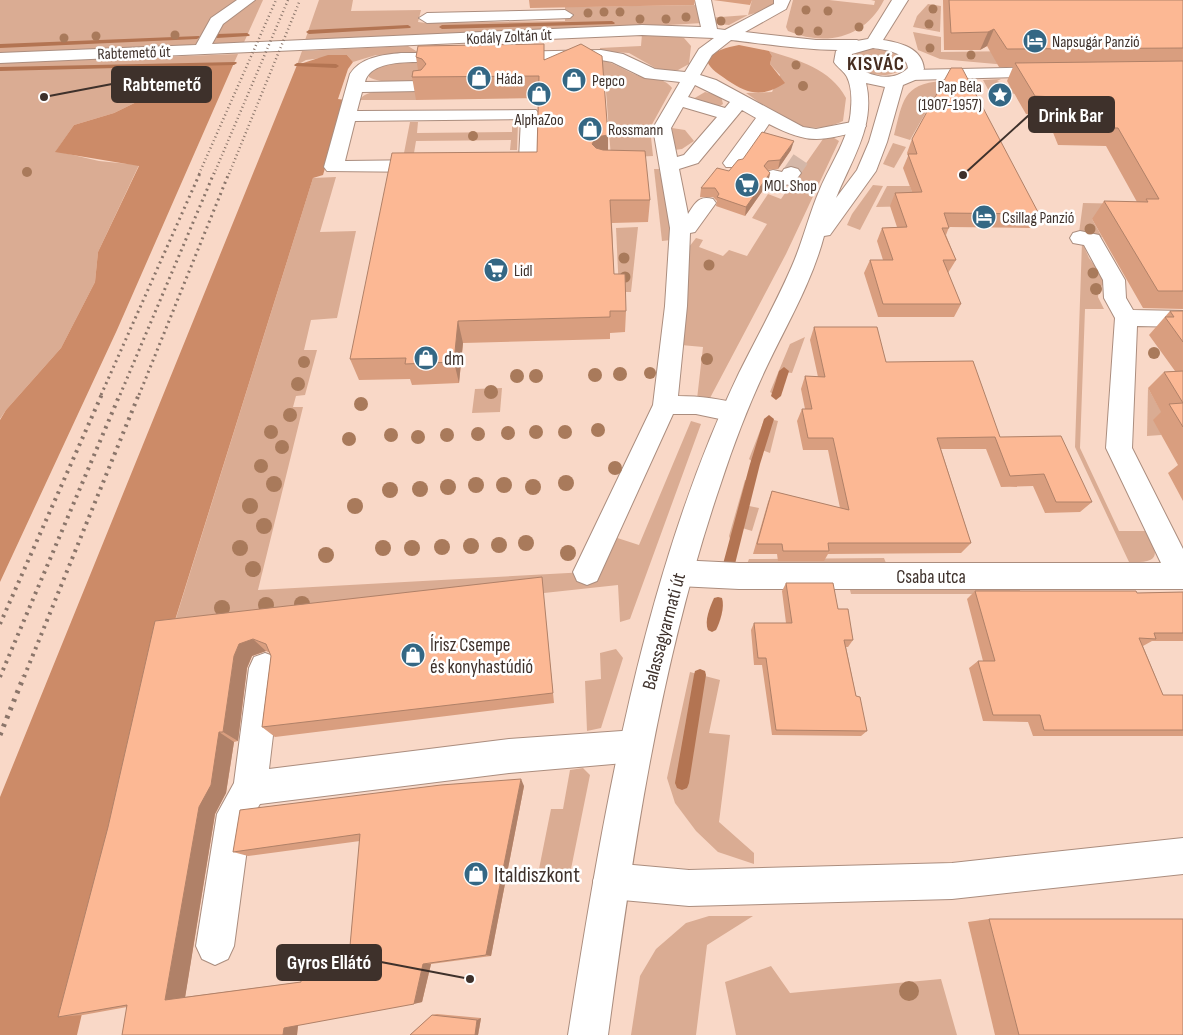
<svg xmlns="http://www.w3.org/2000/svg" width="1183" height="1035" font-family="'Sofia Sans Condensed',sans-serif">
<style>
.green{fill:#daac93}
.forest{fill:#cc8b68}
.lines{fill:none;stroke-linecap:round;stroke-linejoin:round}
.stream{fill:#b37452;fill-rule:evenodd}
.minor-tunnel{stroke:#d4b7a8;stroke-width:17;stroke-dasharray:17 9;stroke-linecap:butt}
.minor-casing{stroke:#ab8d7e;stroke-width:2}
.major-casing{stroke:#ab8d7e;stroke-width:2}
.minor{fill:#fff;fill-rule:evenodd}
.major{fill:#fff;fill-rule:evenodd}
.rail-far3{stroke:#8a756a;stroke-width:2.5;stroke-dasharray:1 3;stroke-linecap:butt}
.rail-far2{stroke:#8a756a;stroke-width:3;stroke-dasharray:2 4;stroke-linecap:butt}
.rail-far1{stroke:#8a756a;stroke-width:4;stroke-dasharray:2.5 5;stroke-linecap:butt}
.rail{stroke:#8a756a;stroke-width:5;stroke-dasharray:3 6;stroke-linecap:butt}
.tree{fill:#a97a5b}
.wall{fill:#d99e7f}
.shaded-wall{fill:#b08168}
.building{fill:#fcb894;stroke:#b08168}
.labels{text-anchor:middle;stroke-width:5;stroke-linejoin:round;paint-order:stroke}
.far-street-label{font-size:16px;fill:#3e312b;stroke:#fff}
.far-poi-label{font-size:16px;fill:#3e312b;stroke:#fff;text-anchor:start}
.poi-label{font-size:19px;fill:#3e312b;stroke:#fff;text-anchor:start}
.street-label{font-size:19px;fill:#3e312b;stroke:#fff}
.far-district-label{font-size:20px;font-weight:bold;letter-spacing:1px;fill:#462d20;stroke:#fff}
.near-poi-label{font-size:22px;fill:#3e312b;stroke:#fff;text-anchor:start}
.leader{fill:none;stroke:#3e312b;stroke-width:2}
.callout-dot{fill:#3e312b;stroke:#fff;stroke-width:2}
.callout{fill:#3e312b;stroke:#3e312b;stroke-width:2}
.callout-label{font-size:20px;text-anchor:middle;font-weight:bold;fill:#fff}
</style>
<rect width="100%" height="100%" fill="#f9d8c7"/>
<!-- green -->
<g class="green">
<polygon points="0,0 263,0 241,49 0,58"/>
<polygon points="319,0 353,0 351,11 421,10 418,22 426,23 565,21 565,7 699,5 703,23 303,46"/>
<polygon points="752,0 782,0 781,6 748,15 729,25 708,23 707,18 748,15"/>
<path d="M793,0H829L874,5L875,1L871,0H884C865,38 826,47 788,31L786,27Z"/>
<polygon points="928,4 941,6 940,32 913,27 917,16"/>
<polygon points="913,32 941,37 941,52 1023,51 1007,65 940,59 918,50"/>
<polygon points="670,33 684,38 691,46 689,64 678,70 659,70 629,53 600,51 600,48 641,46 642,34"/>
<polygon points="408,46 421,54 376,55 353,62 347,55 306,60 297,65 302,51"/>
<path d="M868,49C881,49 898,50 904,64L903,68C890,80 867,75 854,65L852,56L855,53Z"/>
<path d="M769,51C798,60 831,69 846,98L843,121C802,140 778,115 746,93L772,92L780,75L770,64L772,56Z"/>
<polygon points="238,54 234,63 193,63 159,91 114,113 74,125 56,151 99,161 139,165 98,252 95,282 61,348 6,410 0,419 0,63"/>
<path d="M598,59C614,62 625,71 639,76C651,79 664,77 672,88L650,128L653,156L611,158L605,78L583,65Z"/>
<path d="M506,62C475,68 394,92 369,77V70L386,63Z"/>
<polygon points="1001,79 997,81 1027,94 990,93 983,80"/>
<path d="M942,81L947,93H937L910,140L894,135C903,102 902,84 942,81Z"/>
<path d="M418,90L416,100H360C365,87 405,91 418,90Z"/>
<polygon points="705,92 721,96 723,104 720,106 693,99"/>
<polygon points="410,122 418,122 417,133 512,132 512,123 518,123 517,150 510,150 511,140 416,141 414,153 404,153"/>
<polygon points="672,128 685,130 694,141 682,149 674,150"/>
<polygon points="831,136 839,141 786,254 710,398 697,399 703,347 681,345 689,247 696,238 703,240 699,247 723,256 729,250 747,256 767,224 752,218 768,194 781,199 823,139"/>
<polygon points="893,143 906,147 894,168 883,164"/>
<polygon points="654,169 659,169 672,228 671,240 662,241"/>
<polygon points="336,177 320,232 356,231 337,318 311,320 304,350 317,350 305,395 296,396 293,407 303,407 258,590 587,572 605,534 639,545 691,421 701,424 630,619 620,622 618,585 544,593 543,591 171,634 313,178"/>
<polygon points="873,185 883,186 860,230 847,225 852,214"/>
<polygon points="887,186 910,186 917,206 876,207"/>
<polygon points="1083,203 1183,205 1092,219 1102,237 1079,233"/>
<polygon points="638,227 631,292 619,292 616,228"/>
<path d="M1082,242L1089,258L1103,277L1104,284L1099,288L1098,297L1104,309H1085L1080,448L1119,531H1147C1160,556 1159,563 1129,562L1075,447Z"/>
<polygon points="805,337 792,373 784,372 776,396 770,392 790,344"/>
<polygon points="502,388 500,412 472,413 475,389"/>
<polygon points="1148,388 1166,420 1161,435 1147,436"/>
<polygon points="765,418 778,421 770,453 759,449 755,464 749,459"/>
<polygon points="745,480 750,481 744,505 759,508 752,531 739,527 733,548 729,536"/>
<polygon points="884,558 886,563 747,564 749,559"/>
<polygon points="849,586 1019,587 1021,594 851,594"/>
<polygon points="616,649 623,658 601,728 587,731 585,681 601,679 600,653"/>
<polygon points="690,672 720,680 709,733 730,735 719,822 754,853 754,864 718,852 696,831 675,803 667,778"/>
<polygon points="583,768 590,775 571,869 539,869 551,809 563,809 570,770"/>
<polygon points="709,916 753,916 707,945 696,1035 631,1035 640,976 656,949 686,923"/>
<polygon points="771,966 790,993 941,979 957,1035 736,1035 725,982"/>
</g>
<!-- forest -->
<g class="forest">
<path d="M739,45L769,51L772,56L770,64L785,83C762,98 748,94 727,80C719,74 711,70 707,61C715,49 726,48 739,45Z"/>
<polygon points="328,55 347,55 353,62 348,69 338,99 345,100 323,175 313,178 171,633 77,1035 0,1035 0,797 297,65"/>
<polygon points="194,63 234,63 117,330 0,582 0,420 6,410 61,348 95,282 98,252 139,166 55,152 74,125 114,113 159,91"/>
</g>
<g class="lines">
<!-- stream -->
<g class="stream">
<polygon points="612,21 615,23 614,24 442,29 439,27 442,25"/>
<polygon points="408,25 411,27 410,28 309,34 306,32 309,30"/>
<polygon points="247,33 250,35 249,36 217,38 214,36 217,34"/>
<polygon points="199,36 200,37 197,39 0,48 0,44"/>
<polygon points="236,62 237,63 234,65 0,71 0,67"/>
<polygon points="297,63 336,64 339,66 336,68 295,66 294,65"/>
<polygon points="784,367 789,371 781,396 776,400 771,396 779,371"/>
<polygon points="769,415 774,419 760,464 735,564 733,568 729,569 725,568 723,564 750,464 764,419"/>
<path d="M718,597L722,598C725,607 720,622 716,630L712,632L708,630C704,621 710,607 714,598Z"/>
<polygon points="700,669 705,671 706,675 689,783 687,788 682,790 677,788 675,783 694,675 695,671"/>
</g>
<!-- minor-tunnel -->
<polyline class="minor-tunnel" points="791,173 804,154"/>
<defs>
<g id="minor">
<path d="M237,0H255L223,24L212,44L642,25L701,27L695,0H711L717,29L725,30L774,4V0H790L786,9L745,32L816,40H857L865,45C856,58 751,42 731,40L712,55L700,75L716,80L803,127L816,129L857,121L863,122L866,126L863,130C820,141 810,145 769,124L740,167H726L723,163L756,118L742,110L698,163L679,169L688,214C695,203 699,195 713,199L716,203L695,232L690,233L687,306L678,396C700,396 722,399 743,405L746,412L743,419L734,422L696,414H673L597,581L587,585L577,581L573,572L653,405L665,306L670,228L653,128L680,82L645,78L612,62L601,60L507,62L501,60L499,57L501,54L507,52L601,50L623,54L655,69L685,72L699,49L714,38L642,35L0,63V53L196,45L211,18ZM695,85L730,102L725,108L688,97ZM683,107L717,117L684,155L677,157L671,128Z"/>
<polygon points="565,10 573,15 570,18 427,23 419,18 427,13"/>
<path d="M401,53H452L458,54L460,58L458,62L452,63C430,63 371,55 365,82L419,81L425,82L428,86L425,90L419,91L362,92L357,111L536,110L539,114L538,165L535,169H498L495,165L498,161L519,159L521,119L355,121L345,161L427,160L434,162L437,166L434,170L427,172L327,171L324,167L350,74C361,57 382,55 401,53Z"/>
<polygon points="1047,67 1053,68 1055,72 1053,76 911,80 905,79 903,75 905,71 911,70"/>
<path d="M791,167L798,169L801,173L793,184C784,186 769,184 763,176L766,172L773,170L782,172L784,169Z"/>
<polygon points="1080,231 1099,235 1125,280 1126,298 1133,310 1183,311 1183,327 1137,326 1132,448 1183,549 1183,589 739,589 678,586 668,582 664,573 668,564 678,560 739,563 1161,563 1106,448 1115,318 1104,298 1103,280 1084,245 1073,243 1070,238 1073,233"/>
<polygon points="265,653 276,657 281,668 269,769 509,739 636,730 648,734 652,746 648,758 636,762 509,773 260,804 251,819 234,946 228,959 215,965 202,959 196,946 217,814 234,783 249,668 254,657"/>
<polygon points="1183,838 1183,874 952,899 689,906 611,899 598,894 593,881 598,868 611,863 689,870 952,863"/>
</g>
<path id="major" d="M892,0H908L883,40C901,43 922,48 924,69L915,80L903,85L887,142L876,171L830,235L824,236C812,282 787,324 767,366C749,404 734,443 721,483C660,661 633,849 608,1035H568C603,814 642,575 739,373C757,337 776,303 792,266C803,241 809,214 820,189C831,163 850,137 851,108C852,98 851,85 847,77C845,72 837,67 834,62L836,51L851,42L868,39ZM873,48C886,50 906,52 908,68C892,84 865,76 850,61L852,54ZM866,83L885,87L869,142L857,170L836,198C851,160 876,126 866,83Z"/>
</defs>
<!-- minor casing -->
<use href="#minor" class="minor-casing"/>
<!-- major casing -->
<use href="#major" class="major-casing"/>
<!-- minor -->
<use href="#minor" class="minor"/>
<!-- major -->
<use href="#major" class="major"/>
<!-- rail-far3 -->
<g class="rail-far3">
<polyline points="199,174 276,0"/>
<polyline points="214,174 288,0"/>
<polyline points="229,174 300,0"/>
</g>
<!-- rail-far2 -->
<g class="rail-far2">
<polyline points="101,395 200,173"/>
<polyline points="120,395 214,173"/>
<polyline points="139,395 229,173"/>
</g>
<!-- rail-far1 -->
<g class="rail-far1">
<polyline points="0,624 102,394"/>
<polyline points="0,677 120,394"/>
<polyline points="24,677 139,394"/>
</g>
<!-- rail -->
<polyline class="rail" points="0,735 24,676"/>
</g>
<!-- trees -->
<g class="tree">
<circle cx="933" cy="9" r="4.5"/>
<circle cx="806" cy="10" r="4.5"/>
<circle cx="828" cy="11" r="4.5"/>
<circle cx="604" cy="12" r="4.5"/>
<circle cx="620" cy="12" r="4.5"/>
<circle cx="588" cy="13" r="4.5"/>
<circle cx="686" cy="17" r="4.5"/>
<circle cx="640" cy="19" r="4.5"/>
<circle cx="666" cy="19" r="4.5"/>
<circle cx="721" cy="21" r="4.5"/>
<circle cx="929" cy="24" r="4.5"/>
<circle cx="859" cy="27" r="4.5"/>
<circle cx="799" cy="31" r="4.5"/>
<circle cx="818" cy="31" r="4.5"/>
<circle cx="175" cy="35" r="4.5"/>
<circle cx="96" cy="36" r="4.5"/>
<circle cx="64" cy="38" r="4.5"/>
<circle cx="930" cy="48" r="4.5"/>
<circle cx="971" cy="55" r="4.5"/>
<circle cx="796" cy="65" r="4.5"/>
<circle cx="803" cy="86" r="5"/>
<circle cx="473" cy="136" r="5"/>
<circle cx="27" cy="172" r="5"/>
<circle cx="1090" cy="229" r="5.5"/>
<circle cx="624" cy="258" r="5.5"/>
<circle cx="709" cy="265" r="5.5"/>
<circle cx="1093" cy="273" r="5.5"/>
<circle cx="625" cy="277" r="5.5"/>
<circle cx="1096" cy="289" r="6"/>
<circle cx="1154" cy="353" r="6"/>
<circle cx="707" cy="359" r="6"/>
<circle cx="304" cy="362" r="6"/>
<circle cx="650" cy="373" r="6"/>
<circle cx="620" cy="374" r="7"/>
<circle cx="595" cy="375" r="7"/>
<circle cx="517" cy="376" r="7"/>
<circle cx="536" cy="376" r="7"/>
<circle cx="298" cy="384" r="7"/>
<circle cx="491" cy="392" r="7"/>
<circle cx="361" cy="404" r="7"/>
<circle cx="290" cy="415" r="7"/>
<circle cx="598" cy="430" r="7"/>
<circle cx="271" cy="432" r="7"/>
<circle cx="536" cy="432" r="7"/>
<circle cx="565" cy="432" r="7"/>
<circle cx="508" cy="433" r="7"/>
<circle cx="478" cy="434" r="7"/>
<circle cx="391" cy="435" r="7"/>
<circle cx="447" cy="435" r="7"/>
<circle cx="418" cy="437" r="7"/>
<circle cx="349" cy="439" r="7"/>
<circle cx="282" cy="447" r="7"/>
<circle cx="261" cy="466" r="7"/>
<circle cx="615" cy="468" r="7"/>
<circle cx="566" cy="483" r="8"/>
<circle cx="274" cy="484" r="8"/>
<circle cx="476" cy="485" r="8"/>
<circle cx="504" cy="485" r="8"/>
<circle cx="448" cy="487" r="8"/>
<circle cx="533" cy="487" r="8"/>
<circle cx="420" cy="489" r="8"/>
<circle cx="390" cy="490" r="8"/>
<circle cx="250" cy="506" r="8"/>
<circle cx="355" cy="506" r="8"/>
<circle cx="264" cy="526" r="8"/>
<circle cx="526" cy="543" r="8"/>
<circle cx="499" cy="545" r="8"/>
<circle cx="471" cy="546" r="8"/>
<circle cx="442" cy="547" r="8"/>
<circle cx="240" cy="548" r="8"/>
<circle cx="383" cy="548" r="8"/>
<circle cx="412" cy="548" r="8"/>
<circle cx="568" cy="553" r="8"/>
<circle cx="326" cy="555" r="8"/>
<circle cx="253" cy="569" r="8"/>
<circle cx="302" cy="604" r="8"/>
<circle cx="266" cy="605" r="8"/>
<circle cx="222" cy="608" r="8"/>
<circle cx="909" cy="991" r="10"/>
</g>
<!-- wall -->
<g class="wall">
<polygon points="529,0 695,0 694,5 530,8"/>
<polygon points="713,0 752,0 750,5"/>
<polygon points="943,0 1183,0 1183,309 1143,308 1092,219 1104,201 1137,202 1106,146 1058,145 1046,115 1026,114 1007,81 1013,67 999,67 987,46 980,50 944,50"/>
<polygon points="416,57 545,59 608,135 608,150 650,200 648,222 612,223 614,274 626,311 625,332 610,333 610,339 463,343 459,383 412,385 410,379 359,380 350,359 537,152 538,98 416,100 412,77 418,70"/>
<polygon points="912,139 1039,214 1031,228 949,227 946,235 956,260 948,273 961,304 954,317 878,317 864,273 870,260 883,260 877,241 882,228 897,227 890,206 895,193 912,192 903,168 908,156 907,153"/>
<polygon points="791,150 778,169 767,170 770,173 768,183 745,216 716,206 717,201 713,197 700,197 701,188 729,171"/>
<polygon points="1170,311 1183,311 1183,501 1168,473 1178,465 1153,420 1161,412 1148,388 1164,372 1175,371 1149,335"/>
<polygon points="814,327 886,362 1000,437 1092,502 1080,512 1045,513 1033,486 1001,487 986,449 941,449 971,543 961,553 828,554 824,561 778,561 777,554 753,554 768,502 772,491 840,508 828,450 803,450 797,421 802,409 805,409 801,389 805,376 818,377 810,340"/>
<polygon points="786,583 838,609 853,640 848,647 846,647 856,696 867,731 861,736 772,735 762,665 754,665 751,630 754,623 786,623 782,591"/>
<polygon points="543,591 554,703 275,737 262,727 271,656 270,653 266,651 252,656 247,668 238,741 234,742 226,793 215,814 185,997 301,982 330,974 350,946 360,841 248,856 233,852 524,786 491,956 431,964 422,1002 298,1025 297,1035 122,1035 127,1007 83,1015 58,1017 108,827 155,621"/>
<polygon points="975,591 1137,593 1183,592 1183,641 1152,641 1143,646 1163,695 1183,695 1183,736 1033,736 1028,722 983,721 969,668 978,661 983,661 967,599"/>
<polygon points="989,919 1183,1035 995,1035 968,922"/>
<polygon points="437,1014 481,1018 478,1035 410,1035 432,1015"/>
</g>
<!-- shaded-wall -->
<g class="shaded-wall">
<polygon points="994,29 987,46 980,50 988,32"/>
<polygon points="608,135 608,157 595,159 592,144 596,137"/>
<polygon points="794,141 791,150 778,169 780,160"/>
<polygon points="770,173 768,183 745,216 746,207"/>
<polygon points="458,321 463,343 459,383 454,362"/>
<polygon points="253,639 266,651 252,656 247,668 238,741 223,732 234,656 239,644"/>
<polygon points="219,732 234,742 226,793 215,814 185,998 165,1000 199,807"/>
<polygon points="521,779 524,786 491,956 486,955"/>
<polygon points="423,964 431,964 422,1002 414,1004"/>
<polygon points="481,1018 478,1035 475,1035 477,1020"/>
<polygon points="298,1025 297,1035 283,1035 284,1028"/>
</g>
<!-- building -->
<g class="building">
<polygon points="949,0 1183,0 1183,48 1007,49 994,29 988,32 951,33"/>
<polygon points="544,44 544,60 581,44 602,56 608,135 596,137 592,144 596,148 603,150 645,151 650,200 610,200 614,274 625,274 626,311 610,311 610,317 458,321 454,362 405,364 406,358 350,359 392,153 537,152 539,76 412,77 413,71 421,70 426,64 422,59 416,57 418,46"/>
<polygon points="1183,61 1183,291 1158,291 1104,201 1148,202 1146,199 1159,199 1118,128 1069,127 1055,97 1035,96 1015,63"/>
<polygon points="951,68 962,68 1039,214 944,213 949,228 942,228 956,260 943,260 961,304 883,304 870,260 893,260 882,228 907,227 895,193 922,192 908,154 917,154 912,139"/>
<polygon points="762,132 794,141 780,160 768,161 764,166 770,173 746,207 717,197 719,194 715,188 701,188 717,168 729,171 738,160 743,159"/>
<polygon points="1170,311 1183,311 1183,342 1165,317 1174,317"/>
<polygon points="814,327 877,327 886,362 973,361 1000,437 1061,436 1092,502 1056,502 1044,474 1010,476 995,437 937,438 971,543 828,543 829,551 783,551 782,544 757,544 772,491 849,510 833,438 808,438 802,409 812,409 805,376 825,377"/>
<polygon points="1183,371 1183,403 1164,372"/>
<polygon points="1183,403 1183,427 1169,404"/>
<polygon points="542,577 553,693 262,727 271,656 266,644 253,639 239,644 234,656 223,732 219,732 211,785 199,807 165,1000 301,982 301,979 330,974 333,949 350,946 360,834 233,852 240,810 441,785 521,779 486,955 423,964 414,1004 284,1028 283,1035 122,1035 127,1005 58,1017 108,827 155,621"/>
<polygon points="786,583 833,583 838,609 848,609 853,640 844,640 856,696 860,697 867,731 776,730 766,658 758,658 754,623 792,623"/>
<polygon points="975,591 1136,591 1137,593 1183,592 1183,633 1154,633 1156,639 1139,638 1163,695 1183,695 1183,730 1044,730 1040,715 993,715 978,661 995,661"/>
<polygon points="989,919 1183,919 1183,1035 1019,1035"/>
<polygon points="432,1015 477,1020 475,1035 410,1035"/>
</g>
<!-- icons -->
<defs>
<symbol id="hotel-disc" viewBox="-11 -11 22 22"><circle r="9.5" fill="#346784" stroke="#fff"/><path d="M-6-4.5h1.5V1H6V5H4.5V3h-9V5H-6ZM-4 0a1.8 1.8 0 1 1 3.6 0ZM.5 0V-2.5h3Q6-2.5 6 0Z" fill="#fff"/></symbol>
<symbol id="shop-disc" viewBox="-11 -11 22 22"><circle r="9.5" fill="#346784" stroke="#fff"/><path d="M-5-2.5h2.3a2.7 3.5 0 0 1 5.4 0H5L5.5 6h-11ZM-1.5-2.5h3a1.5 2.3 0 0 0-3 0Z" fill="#fff"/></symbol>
<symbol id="sight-disc" viewBox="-11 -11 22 22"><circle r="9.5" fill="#346784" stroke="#fff"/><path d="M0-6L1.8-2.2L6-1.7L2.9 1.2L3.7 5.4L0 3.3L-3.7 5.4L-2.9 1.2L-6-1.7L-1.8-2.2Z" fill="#fff"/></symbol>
<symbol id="supermarket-disc" viewBox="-11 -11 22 22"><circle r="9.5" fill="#346784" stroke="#fff"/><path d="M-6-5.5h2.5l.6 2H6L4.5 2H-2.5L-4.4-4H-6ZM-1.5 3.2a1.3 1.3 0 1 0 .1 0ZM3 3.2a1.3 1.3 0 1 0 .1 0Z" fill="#fff"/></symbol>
</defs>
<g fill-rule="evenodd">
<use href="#hotel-disc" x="1021" y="27" width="28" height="28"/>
<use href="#shop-disc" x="465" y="64" width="28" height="28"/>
<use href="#shop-disc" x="560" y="66" width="28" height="28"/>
<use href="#shop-disc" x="525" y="80" width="28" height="28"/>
<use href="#sight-disc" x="986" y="81" width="28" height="28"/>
<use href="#shop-disc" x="576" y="115" width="28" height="28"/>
<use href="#supermarket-disc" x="733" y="171" width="28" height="28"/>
<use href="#hotel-disc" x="970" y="203" width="28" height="28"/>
<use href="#supermarket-disc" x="482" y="256" width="28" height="28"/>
<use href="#shop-disc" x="412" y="344" width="28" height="28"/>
<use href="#shop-disc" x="399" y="641" width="28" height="28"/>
<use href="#shop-disc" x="462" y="860" width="28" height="28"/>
</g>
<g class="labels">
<!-- far-street labels -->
<g class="far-street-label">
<text transform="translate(509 36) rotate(-3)" y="6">Kodály Zoltán út</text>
<text transform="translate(134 52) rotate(-2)" y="6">Rabtemető út</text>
</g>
<!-- far-poi labels -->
<g class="far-poi-label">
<text x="1052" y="47">Napsugár Panzió</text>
<text x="496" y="84">Háda</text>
<text x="592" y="86">Pepco</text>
<text x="982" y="92" text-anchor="end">Pap Béla<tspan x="982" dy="18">(1907-1957)</tspan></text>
<text x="539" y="125" text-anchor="middle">AlphaZoo</text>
<text x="608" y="135">Rossmann</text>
<text x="764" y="191">MOL Shop</text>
<text x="1002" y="223">Csillag Panzió</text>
<text x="514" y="276">Lidl</text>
</g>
<!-- poi labels -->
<g class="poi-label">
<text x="444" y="365">dm</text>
<text x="430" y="651">Írisz Csempe<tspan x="430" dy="22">és konyhastúdió</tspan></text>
</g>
<!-- street labels -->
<g class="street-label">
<text x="931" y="583">Csaba utca</text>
<text transform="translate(663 631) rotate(-75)" y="7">Balassagyarmati út</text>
</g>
<!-- far-district labels -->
<g class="far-district-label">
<text x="876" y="70">KISVÁC</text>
</g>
<!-- near-poi labels -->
<g class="near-poi-label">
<text x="494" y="882">Italdiszkont</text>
</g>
</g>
<!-- callouts -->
<path class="leader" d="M44 97L112 84M963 175L1029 115M470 979L381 962"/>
<g class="callout-dot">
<circle cx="44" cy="97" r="5"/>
<circle cx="963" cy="175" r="5"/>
<circle cx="470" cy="979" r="5"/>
</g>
<g class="callout">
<rect x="112" y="67" width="99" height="35" rx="5"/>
<rect x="1029" y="97" width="85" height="35" rx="5"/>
<rect x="277" y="945" width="104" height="35" rx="5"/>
</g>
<g class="callout-label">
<text x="162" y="91">Rabtemető</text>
<text x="1071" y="122">Drink Bar</text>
<text x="329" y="969">Gyros Ellátó</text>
</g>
</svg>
